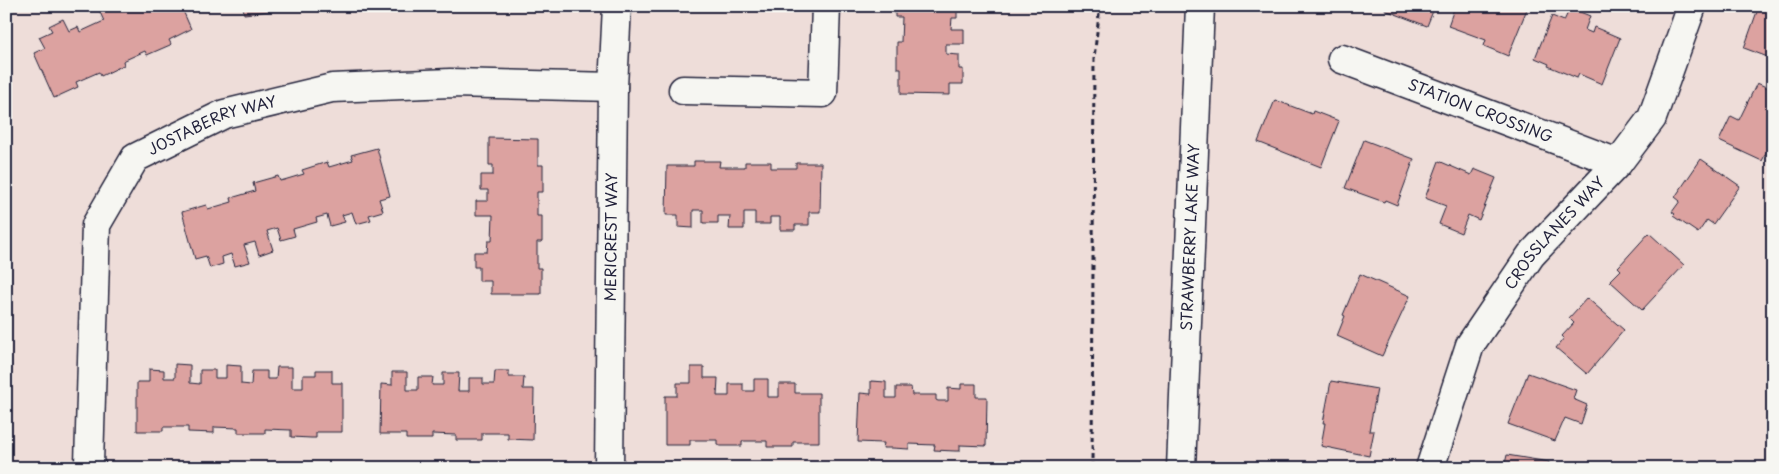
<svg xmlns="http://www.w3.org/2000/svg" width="1779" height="474" font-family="'Playpen Sans',sans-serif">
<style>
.building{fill:#dca2a0;stroke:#22223b}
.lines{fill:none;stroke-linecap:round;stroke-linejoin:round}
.street-casing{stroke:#22223b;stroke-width:31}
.secondary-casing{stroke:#22223b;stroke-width:31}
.path{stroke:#22223b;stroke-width:3;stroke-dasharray:5 4;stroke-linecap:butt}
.street{stroke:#f6f6f2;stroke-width:28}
.secondary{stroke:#f6f6f2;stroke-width:28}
.labels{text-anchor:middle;stroke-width:4;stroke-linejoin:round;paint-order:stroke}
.street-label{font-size:15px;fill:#22223b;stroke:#f6f6f2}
</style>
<rect width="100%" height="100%" fill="#eeddd9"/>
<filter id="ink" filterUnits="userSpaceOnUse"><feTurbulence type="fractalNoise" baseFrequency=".02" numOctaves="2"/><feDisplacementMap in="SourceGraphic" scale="10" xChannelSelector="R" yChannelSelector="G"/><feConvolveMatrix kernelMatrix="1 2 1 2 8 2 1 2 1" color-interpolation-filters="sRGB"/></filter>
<g filter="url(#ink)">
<!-- building -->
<g class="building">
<polygon points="97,6 112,6 114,10 125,6 127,10 135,6 181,6 191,29 169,40 171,44 170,45 147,55 145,51 123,61 124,65 101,76 99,72 76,82 78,87 54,98 34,53 45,48 39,37 52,31 49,26 63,19 69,31 78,27 80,32 104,21"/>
<polygon points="243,6 268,6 269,11 244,14"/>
<polygon points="895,6 957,6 957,18 952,18 951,29 964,29 964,44 946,44 946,54 959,55 959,69 963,69 963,84 950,84 950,95 901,94 901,68 897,68 897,42 901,42 902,17 895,17"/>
<polygon points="1386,6 1435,6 1427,26 1385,10"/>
<polygon points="1455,6 1520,6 1527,9 1508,56 1484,46 1486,40 1448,26"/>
<polygon points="1759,6 1773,6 1773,59 1744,48"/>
<polygon points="1570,8 1590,16 1585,30 1592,33 1594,27 1620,38 1602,84 1579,74 1577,78 1548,66 1549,64 1535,58 1552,16 1564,21"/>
<polygon points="1757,83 1773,90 1773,139 1762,161 1719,141 1731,116 1739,120"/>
<polygon points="1275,100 1312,114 1313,111 1339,121 1321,167 1258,142"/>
<polygon points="489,138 538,139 538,165 543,165 543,192 537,192 537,216 542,216 542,242 537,242 537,268 541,268 541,294 491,294 491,281 479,281 479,267 474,267 474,252 487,252 488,241 492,241 493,215 476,215 476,201 488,201 488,190 481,190 481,175 493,175 493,165 489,165"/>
<polygon points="1364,140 1414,159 1397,205 1385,200 1384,202 1345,188"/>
<polygon points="377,148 390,196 379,199 383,211 369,215 371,220 356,224 352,212 342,215 345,222 330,226 327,215 316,218 317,222 293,229 295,236 281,240 277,228 267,231 273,250 259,255 255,242 244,245 250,262 235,266 231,254 222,257 223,264 210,268 206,256 195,259 182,212 206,205 208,209 232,202 231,198 255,191 253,183 278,176 280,181 284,180 304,174 302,170 327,162 329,167 353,160 351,155"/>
<polygon points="1701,159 1740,186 1713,224 1707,220 1698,233 1673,216 1675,214 1672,212 1680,201 1675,197"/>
<polygon points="694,161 720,161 719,167 745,167 745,162 771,162 771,168 796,168 796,163 821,163 820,212 809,212 809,225 795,225 795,230 780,230 780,217 770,217 770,224 755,224 755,212 744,212 744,229 729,229 730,216 718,216 718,223 703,223 703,210 693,210 693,228 678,227 678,215 666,215 667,166 694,166"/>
<polygon points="1439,161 1471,175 1474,169 1496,178 1479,220 1468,215 1461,233 1439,224 1446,206 1425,198"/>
<polygon points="1649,233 1684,265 1642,310 1610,281 1621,270 1618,267 1620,265"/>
<polygon points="1360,274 1410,296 1382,356 1337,336 1345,316 1343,315"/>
<polygon points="1587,298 1624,330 1587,374 1556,348 1564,338 1562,336 1574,323 1569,318"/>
<polygon points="175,364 190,365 190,383 200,384 200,370 215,370 215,378 226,378 226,365 241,366 241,384 251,385 252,371 267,371 267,379 276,379 277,367 292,367 292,388 303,388 303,375 316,375 316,370 332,370 332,383 342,383 342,432 316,432 316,438 311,438 291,437 291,430 265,429 265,433 238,433 238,428 214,427 214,433 188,432 188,427 163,427 163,431 137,431 137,382 149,382 149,369 164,370 164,378 175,378"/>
<polygon points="691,367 704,367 704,378 718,378 717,396 729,396 729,384 743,384 743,391 754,391 754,379 768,379 768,397 779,397 779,384 795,384 795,393 819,393 819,442 793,442 793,447 767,447 767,441 742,441 742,446 720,446 717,445 717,440 690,440 690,445 665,445 665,396 677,396 677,383 691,383"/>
<polygon points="495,371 509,371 509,377 524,377 523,389 534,389 533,440 508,439 508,433 482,433 482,440 456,440 456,435 432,434 432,439 406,439 406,434 380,434 381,384 392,385 392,372 407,372 407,390 418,390 418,377 433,377 432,385 443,385 443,373 459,373 458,391 469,391 469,378 483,378 483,384 494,384"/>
<polygon points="1528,373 1576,390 1573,399 1587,405 1581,424 1565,418 1555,441 1508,424"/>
<polygon points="871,381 886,382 886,398 896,398 896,387 911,387 912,395 936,395 936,400 938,401 948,401 948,388 961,389 961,384 976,384 976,397 987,397 986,446 960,445 960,451 955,451 934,450 935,445 909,444 909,449 892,448 883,448 884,443 882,443 858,442 860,393 871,394"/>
<polygon points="1331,381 1377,389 1369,431 1374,431 1369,456 1321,446 1325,423 1323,423"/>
<polygon points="1507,455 1549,462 1548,468 1504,468"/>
</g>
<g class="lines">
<defs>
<g id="street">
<path id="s1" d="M1342,59L1618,163"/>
<polyline points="683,90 823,93 826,6"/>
<path id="s2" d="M92,468L89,464L96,225L135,158L224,114L332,88L450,83L613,87"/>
<path id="s3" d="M609,468L613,87L617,6"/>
<path id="s4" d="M1430,468L1470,345L1531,255L1618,163L1652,118L1692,6"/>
</g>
<g id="secondary">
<path id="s5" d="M1181,468L1200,6"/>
</g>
</defs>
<!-- street casing -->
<use href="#street" class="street-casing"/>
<!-- secondary casing -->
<use href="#secondary" class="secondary-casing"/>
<!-- path -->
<polyline class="path" points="1092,468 1094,58 1100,6"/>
<!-- street -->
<use href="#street" class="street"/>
<!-- secondary -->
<use href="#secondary" class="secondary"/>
</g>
</g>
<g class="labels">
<!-- street labels -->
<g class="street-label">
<text dy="5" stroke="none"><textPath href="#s1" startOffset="148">STATION CROSSING</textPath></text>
<text dy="5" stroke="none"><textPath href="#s2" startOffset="406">JOSTABERRY WAY</textPath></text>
<text dy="5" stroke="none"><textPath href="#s4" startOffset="270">CROSSLANES WAY</textPath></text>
<text dy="5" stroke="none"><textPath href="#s3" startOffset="231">MERICREST WAY</textPath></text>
<text dy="5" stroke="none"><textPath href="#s5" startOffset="231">STRAWBERRY LAKE WAY</textPath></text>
</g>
</g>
<!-- margin -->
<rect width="1779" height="474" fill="none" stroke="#f6f6f2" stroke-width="25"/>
<rect x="12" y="12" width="1754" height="449" fill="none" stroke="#22223b" stroke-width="2" filter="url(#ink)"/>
</svg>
